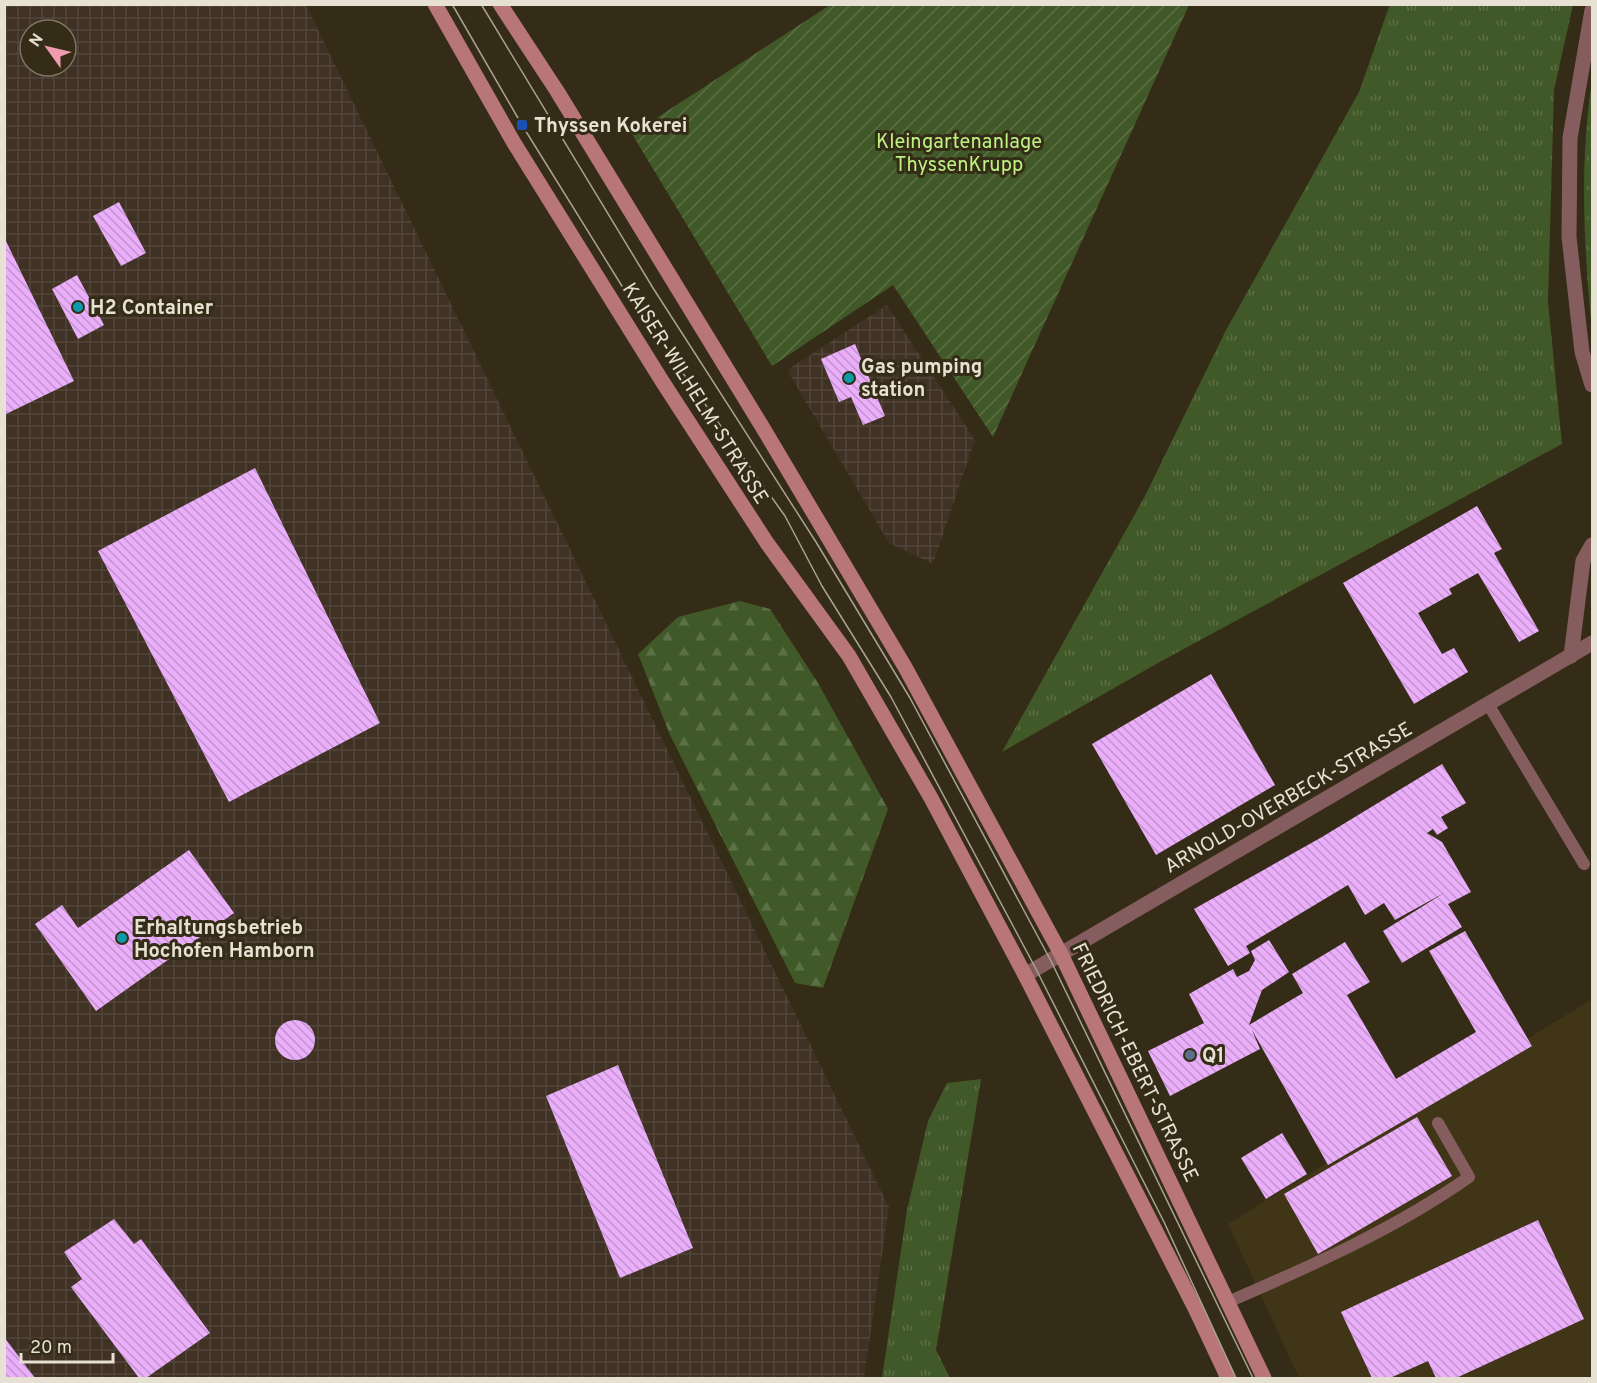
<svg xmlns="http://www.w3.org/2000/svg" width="1597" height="1383" font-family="Overpass,sans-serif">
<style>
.built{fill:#403517}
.industrial{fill:url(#industrial-grid);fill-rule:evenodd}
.grass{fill:url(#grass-tufts)}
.forest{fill:url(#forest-firs)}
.garden{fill:url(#garden-furrows)}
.building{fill:url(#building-back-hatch)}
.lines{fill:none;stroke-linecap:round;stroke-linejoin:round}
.lane{stroke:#865d5e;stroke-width:12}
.street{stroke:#865d5e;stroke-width:15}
.secondary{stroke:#b87679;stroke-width:15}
.tram{stroke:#a9a393;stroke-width:1.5}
.transit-dot{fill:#1a4fb4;stroke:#342c16;stroke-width:2}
.culture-dot{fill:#0f9aa8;stroke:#342c16;stroke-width:2}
.service-dot{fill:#5c6f8a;stroke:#342c16;stroke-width:2}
.labels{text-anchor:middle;stroke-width:6;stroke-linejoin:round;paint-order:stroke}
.poi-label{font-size:20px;font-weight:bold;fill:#e7e1d4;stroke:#342c16;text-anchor:start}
.park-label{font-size:20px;fill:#bdf283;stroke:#342c16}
.street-label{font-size:20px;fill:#e7e1d4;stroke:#342c16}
</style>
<defs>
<pattern id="industrial-grid" width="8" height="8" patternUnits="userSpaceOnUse" patternTransform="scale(1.5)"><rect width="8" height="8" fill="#3f3124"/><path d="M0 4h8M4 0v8" fill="none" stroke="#524539"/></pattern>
<pattern id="grass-tufts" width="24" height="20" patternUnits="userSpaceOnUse" patternTransform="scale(1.5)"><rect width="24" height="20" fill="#415828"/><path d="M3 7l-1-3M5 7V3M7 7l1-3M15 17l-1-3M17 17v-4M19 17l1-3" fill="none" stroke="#5c7046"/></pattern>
<pattern id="forest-firs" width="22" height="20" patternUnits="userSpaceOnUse" patternTransform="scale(1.5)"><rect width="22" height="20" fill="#415828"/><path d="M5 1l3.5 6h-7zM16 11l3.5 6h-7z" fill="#5c7046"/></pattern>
<pattern id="garden-furrows" width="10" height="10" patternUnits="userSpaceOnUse" patternTransform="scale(1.5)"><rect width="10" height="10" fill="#415828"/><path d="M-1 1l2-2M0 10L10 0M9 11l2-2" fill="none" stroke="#5c7046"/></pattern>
<pattern id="building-back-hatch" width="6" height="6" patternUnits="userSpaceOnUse" patternTransform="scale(1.5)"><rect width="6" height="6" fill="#ebaefa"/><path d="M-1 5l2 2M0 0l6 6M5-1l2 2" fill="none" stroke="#c294cc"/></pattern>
</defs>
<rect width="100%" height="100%" fill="#342c16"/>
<!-- built -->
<polygon class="built" points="1592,999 1592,1378 1299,1378 1228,1224"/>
<!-- industrial -->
<g class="industrial">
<path d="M5,5H306L889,1207L864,1378H5ZM30,30H66V66H30Z"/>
<polygon points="887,305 975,440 933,564 889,543 787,370"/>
</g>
<!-- grass -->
<g class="grass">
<polygon points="1390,4 1573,5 1554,90 1548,302 1562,444 1158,663 1002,752 1145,496 1225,332 1359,92"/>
<path d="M1592,81V332C1584,248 1579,165 1592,81Z"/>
<polygon points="981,1079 936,1350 950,1378 882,1378 907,1210 928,1121 947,1083"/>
</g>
<!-- forest -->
<polygon class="forest" points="740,601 770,609 818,683 888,809 823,988 795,983 670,735 638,654 678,617"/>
<!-- garden -->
<polygon class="garden" points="830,5 1189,5 993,437 893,285 772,366 632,134"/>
<!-- building -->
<g class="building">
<polygon points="119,202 146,253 121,266 93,216"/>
<polygon points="4,237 74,381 4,415"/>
<polygon points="77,275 104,325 78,339 52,289"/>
<polygon points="855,344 885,416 863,425 851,397 839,402 821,359"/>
<polygon points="255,468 380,723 229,802 98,551"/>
<polygon points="1477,506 1502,549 1494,553 1539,631 1519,642 1478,573 1449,589 1452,594 1418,613 1442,654 1454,648 1468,672 1414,704 1343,583"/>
<polygon points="1211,674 1275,785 1156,855 1092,744"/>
<polygon points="1442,764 1466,803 1441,817 1448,828 1437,835 1433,829 1427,833 1442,842 1471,892 1448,904 1462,927 1402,963 1383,931 1444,893 1395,920 1384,903 1365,915 1348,885 1246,946 1250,953 1228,966 1194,909 1322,837"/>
<polygon points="189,850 234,913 96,1011 35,924 62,905 78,928"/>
<polygon points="1465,931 1532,1046 1328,1165 1252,1030 1260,1049 1170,1096 1148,1051 1204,1023 1189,994 1233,969 1237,977 1249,971 1255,960 1251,951 1269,940 1289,972 1262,990 1249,1025 1303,993 1292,974 1345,942 1370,982 1347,995 1396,1079 1476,1032 1429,951"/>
<circle cx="295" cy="1040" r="20"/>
<polygon points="618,1065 693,1248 620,1278 546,1096"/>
<polygon points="1417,1117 1452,1176 1318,1254 1284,1194"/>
<polygon points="1282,1133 1307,1174 1266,1199 1241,1158"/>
<polygon points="114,1219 134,1244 141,1239 210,1333 146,1378 139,1378 71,1287 82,1279 64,1252"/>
<polygon points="1538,1220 1584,1319 1456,1378 1436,1378 1428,1361 1390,1378 1372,1378 1341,1312"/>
<polygon points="4,1337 35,1378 4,1378"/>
</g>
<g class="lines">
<!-- lane -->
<g class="lane">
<polyline points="1488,704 1584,864"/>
<path d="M1228,1302C1311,1266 1395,1229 1469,1177L1438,1123"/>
</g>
<!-- street -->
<g class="street">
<polyline points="1592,10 1570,138 1569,237 1582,352 1592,385"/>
<polyline points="1571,656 1583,561 1592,545"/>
<polyline points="1025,975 1592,643"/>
</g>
<!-- secondary -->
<g class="secondary">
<polyline points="435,4 514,143 662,381 767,543 849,656 931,798 1025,975 1195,1308 1228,1378"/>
<polyline points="500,4 557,91 763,428 905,667 1061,954 1264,1378"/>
</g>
<!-- tram -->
<g class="tram">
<polyline points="452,4 522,125 630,299 785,516 822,586 891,697 1036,969 1164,1222 1236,1378"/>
<polyline points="481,4 653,288 816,542 910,698 1051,961 1253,1378"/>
</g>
</g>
<!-- markers -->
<rect class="transit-dot" x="516" y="119" width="12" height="12" rx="3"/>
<g class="culture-dot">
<circle cx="78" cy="307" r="6"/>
<circle cx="849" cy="378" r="6"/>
<circle cx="122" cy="938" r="6"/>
</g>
<circle class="service-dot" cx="1190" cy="1055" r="6"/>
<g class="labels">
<!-- poi labels -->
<g class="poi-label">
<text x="534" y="132">Thyssen Kokerei</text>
<text x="90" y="314">H2 Container</text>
<text x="861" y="373">Gas pumping<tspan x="861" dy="23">station</tspan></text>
<text x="134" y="934">Erhaltungsbetrieb<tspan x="134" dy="23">Hochofen Hamborn</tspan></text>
<text x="1202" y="1062">Q1</text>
</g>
<!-- park labels -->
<g class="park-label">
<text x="959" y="148">Kleingartenanlage<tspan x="959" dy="23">ThyssenKrupp</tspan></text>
</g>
<!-- street labels -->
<g class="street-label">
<text transform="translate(696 393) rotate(58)" y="7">KAISER-WILHELM-STRASSE</text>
<text transform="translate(1288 797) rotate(-30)" y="7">ARNOLD-OVERBECK-STRASSE</text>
<text transform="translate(1136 1062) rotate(64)" y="7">FRIEDRICH-EBERT-STRASSE</text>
</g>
</g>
<!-- border -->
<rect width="1597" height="1383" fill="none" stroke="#e7e1d4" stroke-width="12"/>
<!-- north arrow -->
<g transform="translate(48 48) rotate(304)"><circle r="28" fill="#342c16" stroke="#7c7462" stroke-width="1.5"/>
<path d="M0-4.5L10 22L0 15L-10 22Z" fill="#f29aaf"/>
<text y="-9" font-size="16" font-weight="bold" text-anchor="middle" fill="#e7e1d4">N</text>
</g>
<!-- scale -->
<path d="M21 1353v9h92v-9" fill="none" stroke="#e7e1d4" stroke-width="3"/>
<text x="30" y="1353" font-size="18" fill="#e7e1d4" stroke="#342c16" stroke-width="4.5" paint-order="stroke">20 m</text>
</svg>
